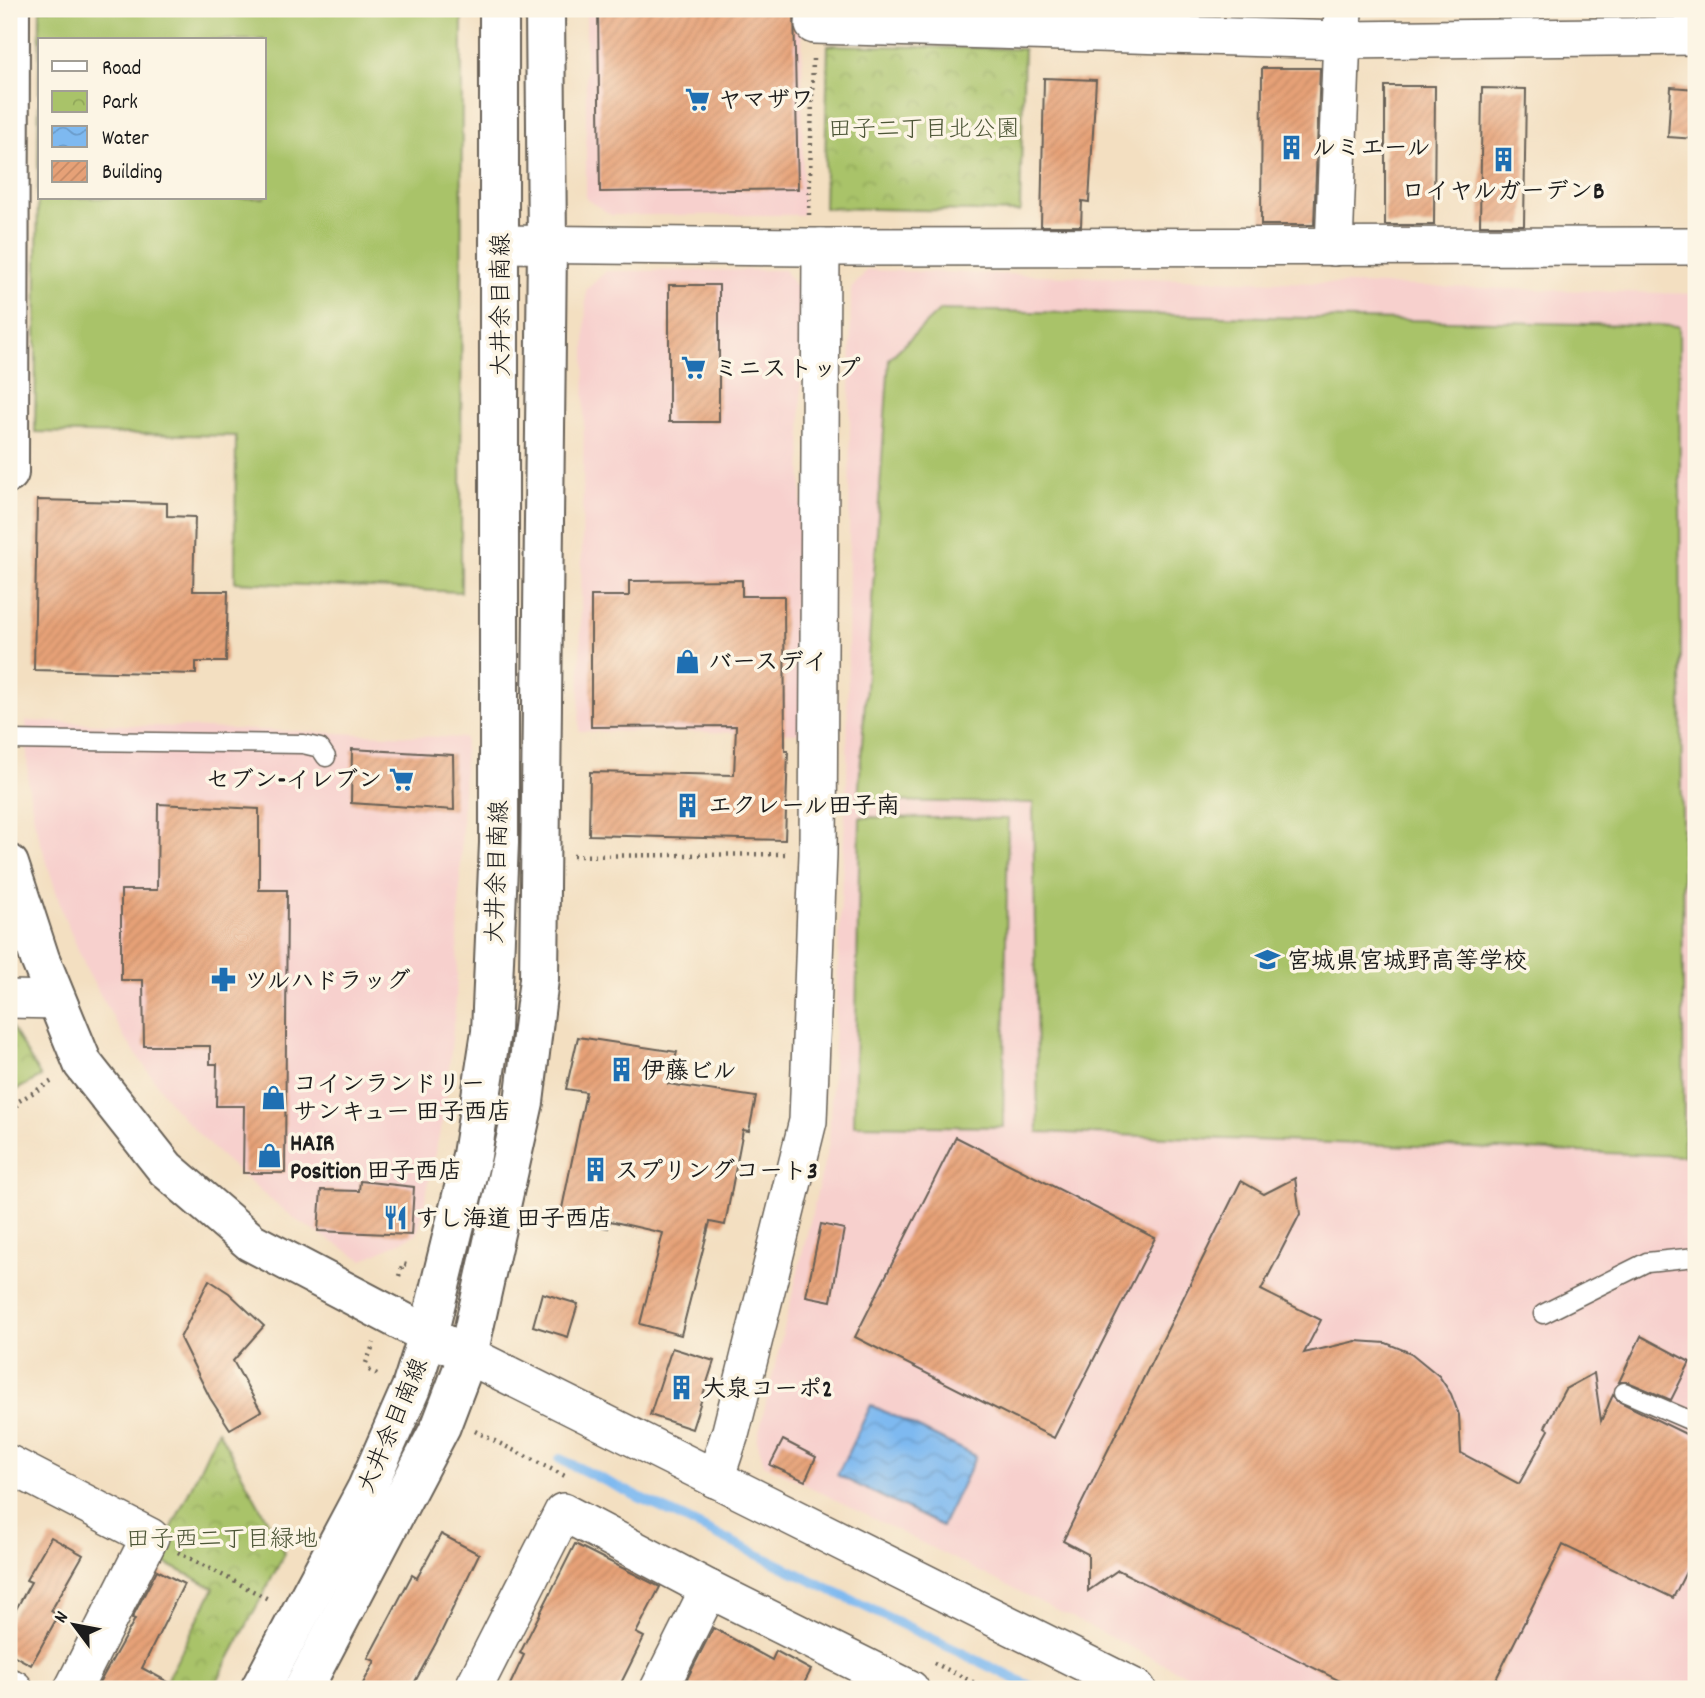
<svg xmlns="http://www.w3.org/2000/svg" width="1705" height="1698" font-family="Dekko,'Klee One',sans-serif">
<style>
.built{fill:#f7d0cd}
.green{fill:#a9c369;stroke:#627042;stroke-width:2;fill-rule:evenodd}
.park{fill:url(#park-crowns);stroke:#627042;stroke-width:2}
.water{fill:url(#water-waves);stroke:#4d6a86;stroke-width:2}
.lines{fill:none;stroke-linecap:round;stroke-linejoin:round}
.stream{stroke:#7eb9f0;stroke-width:10}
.building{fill:url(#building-hatch)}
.service-casing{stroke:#676056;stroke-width:21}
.minor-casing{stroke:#676056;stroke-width:40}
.tertiary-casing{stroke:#676056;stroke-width:42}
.path{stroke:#676056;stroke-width:4.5;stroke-dasharray:2 5;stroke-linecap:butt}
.service{stroke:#fff;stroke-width:18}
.minor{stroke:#fff;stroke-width:37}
.tertiary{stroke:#fff;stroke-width:38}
.labels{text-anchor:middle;stroke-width:7;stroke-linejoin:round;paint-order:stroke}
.poi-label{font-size:24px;font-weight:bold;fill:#1c1c1c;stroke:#fcf5e5;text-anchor:start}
.park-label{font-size:24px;fill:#4d5637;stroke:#fcf5e5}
.street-label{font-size:24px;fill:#1c1c1c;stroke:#fcf5e5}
</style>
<defs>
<pattern id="park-crowns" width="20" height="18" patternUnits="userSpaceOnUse" patternTransform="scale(1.75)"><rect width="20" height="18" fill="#a9c369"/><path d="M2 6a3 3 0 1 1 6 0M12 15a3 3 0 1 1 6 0" fill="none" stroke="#91a75a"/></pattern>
<pattern id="water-waves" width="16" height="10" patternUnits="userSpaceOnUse" patternTransform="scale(1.75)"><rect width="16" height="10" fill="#7eb9f0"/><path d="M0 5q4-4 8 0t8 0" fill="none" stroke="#6c9ecd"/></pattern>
<pattern id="building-hatch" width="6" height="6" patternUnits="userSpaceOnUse" patternTransform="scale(1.75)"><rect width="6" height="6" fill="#e6a177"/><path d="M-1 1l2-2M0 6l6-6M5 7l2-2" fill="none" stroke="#c58a66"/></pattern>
</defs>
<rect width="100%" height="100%" fill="#fcf5e5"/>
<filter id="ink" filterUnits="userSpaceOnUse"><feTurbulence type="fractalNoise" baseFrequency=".0143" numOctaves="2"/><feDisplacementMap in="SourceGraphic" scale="14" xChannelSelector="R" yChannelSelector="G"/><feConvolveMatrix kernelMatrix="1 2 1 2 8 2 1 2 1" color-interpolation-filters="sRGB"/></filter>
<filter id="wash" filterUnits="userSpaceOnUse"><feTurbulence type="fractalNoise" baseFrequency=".00686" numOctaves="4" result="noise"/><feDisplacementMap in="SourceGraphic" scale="28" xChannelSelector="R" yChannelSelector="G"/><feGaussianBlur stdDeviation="1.57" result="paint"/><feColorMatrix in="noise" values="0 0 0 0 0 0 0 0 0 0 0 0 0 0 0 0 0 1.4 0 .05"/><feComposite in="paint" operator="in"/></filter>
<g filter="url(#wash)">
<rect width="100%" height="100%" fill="#f3dfc1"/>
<!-- built -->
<g class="built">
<polygon points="586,9 802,9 803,215 611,215 586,199"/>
<polygon points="784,270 800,292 804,733 579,731 586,290 606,271"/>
<polygon points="867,270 1696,294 1696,1689 1214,1689 764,1464 757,1440 829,1143 847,778 851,289"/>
<polygon points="26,721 465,738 456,1000 445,1108 418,1233 363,1260 296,1220 262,1193 213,1149 173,1107 124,1037 87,971 63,914 35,824 28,784"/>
</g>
<!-- green -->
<g class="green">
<path d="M40,9H462L461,592L235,582L236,436L35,432ZM40,40H264V198H40Z"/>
<polygon points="940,310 1679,326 1684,1156 1038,1132 1033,803 858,801 889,359"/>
<polygon points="860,817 1008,819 1003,1127 854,1125"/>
</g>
<!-- park -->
<g class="park">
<polygon points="828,45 1024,49 1020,212 824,208"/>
<polygon points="9,1023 41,1077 14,1091 9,1101"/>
<polygon points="218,1430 285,1553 213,1689 162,1689 214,1588 157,1559"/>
</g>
<!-- water -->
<polygon class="water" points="871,1405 976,1456 942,1526 837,1475"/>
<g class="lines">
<!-- stream -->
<polyline class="stream" points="560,1459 1036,1689"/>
</g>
<g id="blocks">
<!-- building -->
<g class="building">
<polygon points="598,9 794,9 798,189 600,192"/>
<polygon points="1262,68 1320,68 1314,225 1261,225"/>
<polygon points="1044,78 1096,80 1089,202 1082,201 1081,226 1041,226"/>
<polygon points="1385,86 1435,86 1434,225 1385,225"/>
<polygon points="1671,87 1696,89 1696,139 1668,137"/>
<polygon points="1482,88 1526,89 1524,225 1480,225"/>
<rect x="669" y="285" width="50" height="137"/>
<polygon points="37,500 167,503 167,516 195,517 193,591 228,591 226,662 196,662 196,674 34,670"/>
<polygon points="742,580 742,596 784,596 785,751 788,751 785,840 589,835 590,772 734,775 736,726 591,727 591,596 629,596 629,581"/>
<polygon points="352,749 453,755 454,810 351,803"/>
<polygon points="158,804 259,809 259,890 287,890 285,1173 243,1173 244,1106 216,1106 217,1064 210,1064 210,1046 144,1046 143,980 121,980 121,890 157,890"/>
<polygon points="578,1037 677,1052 668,1084 756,1097 749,1131 743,1130 725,1225 710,1222 681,1335 640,1324 663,1233 610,1221 608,1228 560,1218 586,1092 566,1089"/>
<polygon points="956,1137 1155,1238 1054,1438 855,1337"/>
<polygon points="1295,1178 1300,1214 1261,1290 1321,1320 1304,1353 1356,1341 1386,1343 1411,1353 1439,1376 1451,1394 1459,1415 1461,1453 1519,1484 1549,1430 1545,1427 1565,1389 1594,1373 1601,1421 1613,1395 1620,1402 1696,1439 1696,1552 1673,1598 1563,1545 1491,1689 1356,1689 1118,1570 1088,1591 1088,1554 1063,1541 1241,1181 1264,1194"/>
<polygon points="360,1181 414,1187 411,1235 318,1231 321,1190 359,1191"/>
<polygon points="821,1224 844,1229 831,1301 806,1296"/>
<polygon points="209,1280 229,1293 264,1326 233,1361 261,1411 230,1429 210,1398 180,1338"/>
<polygon points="542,1293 578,1304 568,1337 533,1326"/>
<polygon points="1641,1336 1690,1362 1671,1400 1628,1382 1619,1382"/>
<polygon points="672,1348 714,1361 692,1429 650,1415"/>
<polygon points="783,1440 816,1457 805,1481 770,1465"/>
<polygon points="441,1534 479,1554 436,1643 411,1689 360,1689 375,1661 368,1658 412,1575 417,1578"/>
<polygon points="51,1537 83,1555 51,1611 58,1616 31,1665 9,1653 9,1622 31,1582 26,1580"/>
<polygon points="575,1544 660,1587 636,1633 644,1637 618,1689 508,1689 524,1655 520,1653"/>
<polygon points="157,1570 184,1584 142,1668 181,1689 96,1689 135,1619 132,1618"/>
<polygon points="713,1628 772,1660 776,1651 811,1670 801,1689 696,1689 685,1683"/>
</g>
</g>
</g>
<g filter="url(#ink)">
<use href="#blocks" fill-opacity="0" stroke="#676056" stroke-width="2"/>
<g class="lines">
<defs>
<g id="service">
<polyline points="9,740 303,744 320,748 326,757"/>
<polyline points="1543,1314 1647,1262 1696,1257"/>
<polyline points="1624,1392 1696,1423"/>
</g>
<g id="minor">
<polyline points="815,9 814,25 1343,40 1696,36"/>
<polyline points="500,244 809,247 1696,246"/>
<polyline points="1334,247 1343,9"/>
<polyline points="9,999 56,1000"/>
<polyline points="428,1335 1137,1689"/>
<polyline points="9,1464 150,1537 73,1689"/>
<polyline points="715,1479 731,1431 808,1121 818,854 821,247"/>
<polyline points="9,1687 14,1689"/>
<polyline points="473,1689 563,1512 709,1589 910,1689"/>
<polyline points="659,1689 709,1589"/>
</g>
<g id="tertiary">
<polyline points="9,473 10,9"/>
<polyline points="9,864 40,959 83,1064 166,1169 251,1242 428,1335"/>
<polyline points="260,1689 367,1488 411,1388 428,1335 472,1155 491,1032 499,843 499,9"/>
<polyline points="303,1689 441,1426 468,1355 524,1102 539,979 547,246 545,9"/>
</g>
</defs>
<!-- service casing -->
<use href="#service" class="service-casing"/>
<!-- minor casing -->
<use href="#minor" class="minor-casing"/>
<!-- tertiary casing -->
<use href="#tertiary" class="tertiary-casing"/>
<!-- path -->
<g class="path">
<polyline points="809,215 813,59"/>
<polyline points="573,856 785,854"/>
<polyline points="9,1119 19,1101 54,1080"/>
<polyline points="399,1276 403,1264 411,1266"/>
<polyline points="366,1363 374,1343"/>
<polyline points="369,1370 381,1376"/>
<polyline points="475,1431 567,1477"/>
<polyline points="178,1552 270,1600"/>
<polyline points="934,1663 987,1689"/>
</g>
<!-- service -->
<use href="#service" class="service"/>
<!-- minor -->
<use href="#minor" class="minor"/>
<!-- tertiary -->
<use href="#tertiary" class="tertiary"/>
</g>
</g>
<!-- icons -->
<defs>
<symbol id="supermarket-bare" viewBox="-9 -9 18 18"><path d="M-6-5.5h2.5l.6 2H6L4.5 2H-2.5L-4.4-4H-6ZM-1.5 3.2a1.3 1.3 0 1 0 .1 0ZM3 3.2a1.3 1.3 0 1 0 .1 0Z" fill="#1f6fb2" stroke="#fcf5e5" stroke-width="2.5" paint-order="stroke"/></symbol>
<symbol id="building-bare" viewBox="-9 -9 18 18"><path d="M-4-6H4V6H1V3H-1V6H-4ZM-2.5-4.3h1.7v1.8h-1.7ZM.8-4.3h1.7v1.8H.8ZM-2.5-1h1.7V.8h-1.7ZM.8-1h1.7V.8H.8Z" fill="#1f6fb2" stroke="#fcf5e5" stroke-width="2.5" paint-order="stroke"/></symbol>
<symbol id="shop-bare" viewBox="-9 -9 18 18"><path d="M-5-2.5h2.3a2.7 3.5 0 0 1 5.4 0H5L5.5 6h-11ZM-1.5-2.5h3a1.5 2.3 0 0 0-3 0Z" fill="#1f6fb2" stroke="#fcf5e5" stroke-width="2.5" paint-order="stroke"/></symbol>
<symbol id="school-bare" viewBox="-9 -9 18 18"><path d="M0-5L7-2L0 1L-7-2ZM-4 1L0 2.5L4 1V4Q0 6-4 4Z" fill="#1f6fb2" stroke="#fcf5e5" stroke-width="2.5" paint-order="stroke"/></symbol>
<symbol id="pharmacy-bare" viewBox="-9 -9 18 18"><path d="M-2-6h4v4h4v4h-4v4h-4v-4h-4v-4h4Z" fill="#1f6fb2" stroke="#fcf5e5" stroke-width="2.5" paint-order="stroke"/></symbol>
<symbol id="restaurant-bare" viewBox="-9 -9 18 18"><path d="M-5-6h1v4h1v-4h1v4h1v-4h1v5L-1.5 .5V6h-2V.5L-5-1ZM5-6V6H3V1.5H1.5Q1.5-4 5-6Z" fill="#1f6fb2" stroke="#fcf5e5" stroke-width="2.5" paint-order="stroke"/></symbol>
</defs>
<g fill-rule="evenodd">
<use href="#supermarket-bare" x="680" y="82" width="35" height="35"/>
<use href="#building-bare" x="1274" y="130" width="35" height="35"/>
<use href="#building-bare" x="1486" y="142" width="35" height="35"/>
<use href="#supermarket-bare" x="676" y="350" width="35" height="35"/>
<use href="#shop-bare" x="670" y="644" width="35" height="35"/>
<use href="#supermarket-bare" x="384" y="762" width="35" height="35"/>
<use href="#building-bare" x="670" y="788" width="35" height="35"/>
<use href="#school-bare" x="1250" y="942" width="35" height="35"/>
<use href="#pharmacy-bare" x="206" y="962" width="35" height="35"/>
<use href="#building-bare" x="604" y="1052" width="35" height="35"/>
<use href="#shop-bare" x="256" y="1080" width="35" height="35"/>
<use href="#shop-bare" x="252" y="1138" width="35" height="35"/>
<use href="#building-bare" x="578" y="1152" width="35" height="35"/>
<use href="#restaurant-bare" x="378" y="1200" width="35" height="35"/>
<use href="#building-bare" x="664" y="1370" width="35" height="35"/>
</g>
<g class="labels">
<!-- poi labels -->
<g class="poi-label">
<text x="718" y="107">ヤマザワ</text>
<text x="1312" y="155">ルミエール</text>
<text x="1503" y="198" text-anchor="middle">ロイヤルガーデンB</text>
<text x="714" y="376">ミニストップ</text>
<text x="708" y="669">バースデイ</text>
<text x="382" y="787" text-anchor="end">セブン-イレブン</text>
<text x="708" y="813">エクレール田子南</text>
<text x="1287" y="968">宮城県宮城野高等学校</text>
<text x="244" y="988">ツルハドラッグ</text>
<text x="641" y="1078">伊藤ビル</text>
<text x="293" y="1091">コインランドリー<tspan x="293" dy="28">サンキュー 田子西店</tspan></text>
<text x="290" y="1150">HAIR<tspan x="290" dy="28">Position 田子西店</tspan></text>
<text x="615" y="1178">スプリングコート3</text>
<text x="415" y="1226">すし海道 田子西店</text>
<text x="702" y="1396">大泉コーポ2</text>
</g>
<!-- park labels -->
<g class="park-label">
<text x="924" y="136">田子二丁目北公園</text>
<text x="222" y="1546">田子西二丁目緑地</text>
</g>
<!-- street labels -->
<g class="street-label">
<text transform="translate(500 305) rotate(-90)" y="8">大井余目南線</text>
<text transform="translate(496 872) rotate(-88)" y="8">大井余目南線</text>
<text transform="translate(392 1425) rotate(-67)" y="8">大井余目南線</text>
</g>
</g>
<!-- margin -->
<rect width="1705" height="1698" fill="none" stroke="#fcf5e5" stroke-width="35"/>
<!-- legend -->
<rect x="38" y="38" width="228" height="161" fill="#fcf5e5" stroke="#a29e95" stroke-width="2"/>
<rect x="52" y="61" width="35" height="10" fill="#ffffff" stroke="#a29e95" stroke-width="2"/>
<text x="102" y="74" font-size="21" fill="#1c1c1c">Road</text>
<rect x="52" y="91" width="35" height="21" fill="url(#park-crowns)" stroke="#a29e95" stroke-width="2"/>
<text x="102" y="108" font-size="21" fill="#1c1c1c">Park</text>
<rect x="52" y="126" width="35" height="21" fill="url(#water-waves)" stroke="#a29e95" stroke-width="2"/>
<text x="102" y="144" font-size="21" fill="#1c1c1c">Water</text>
<rect x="52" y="161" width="35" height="21" fill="url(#building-hatch)" stroke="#a29e95" stroke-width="2"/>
<text x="102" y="178" font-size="21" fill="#1c1c1c">Building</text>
<!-- north arrow -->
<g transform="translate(74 1625) rotate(302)" stroke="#fcf5e5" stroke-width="5" paint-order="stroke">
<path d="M0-5L12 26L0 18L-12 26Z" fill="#1c1c1c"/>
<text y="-10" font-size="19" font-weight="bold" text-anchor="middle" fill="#1c1c1c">N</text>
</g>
</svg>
